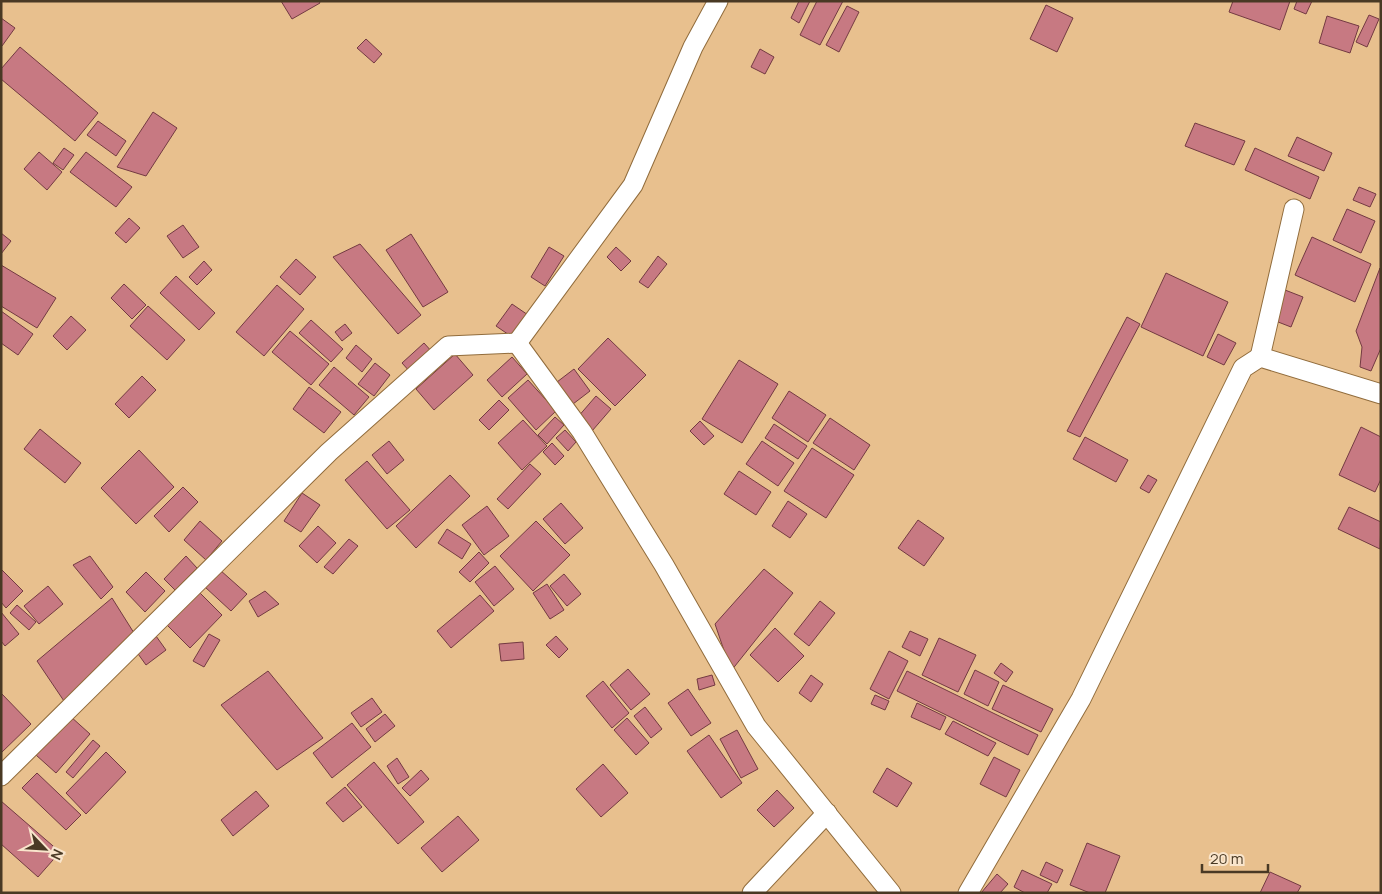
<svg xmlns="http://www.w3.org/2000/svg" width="1382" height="894" font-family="Manrope,sans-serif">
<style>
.building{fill:#c77982;stroke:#733a42}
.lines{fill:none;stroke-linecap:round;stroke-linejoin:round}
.minor-casing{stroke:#916c3c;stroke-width:21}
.minor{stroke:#fff;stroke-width:19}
</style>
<rect width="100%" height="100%" fill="#e8c08e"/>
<!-- building -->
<g class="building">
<polygon points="281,1 319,1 320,3 292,19"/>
<polygon points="799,1 810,1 799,23 791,18"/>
<polygon points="817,1 843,1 820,45 800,35"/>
<polygon points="1233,1 1290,1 1280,30 1229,12"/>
<polygon points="1297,1 1312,1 1306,14 1294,9"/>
<polygon points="1046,5 1073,18 1057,52 1030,39"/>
<polygon points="847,6 859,12 839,52 826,45"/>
<polygon points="1369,15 1379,19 1367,47 1356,42"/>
<polygon points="1327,16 1359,26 1350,53 1319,43"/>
<polygon points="1,18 15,28 2,46 1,46"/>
<polygon points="366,39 382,54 374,63 357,48"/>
<polygon points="20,47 98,113 75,141 1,79 1,69"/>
<polygon points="760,49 774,57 765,74 751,67"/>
<polygon points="153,112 177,128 146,176 117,167"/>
<polygon points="98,121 126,141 116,156 87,135"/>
<polygon points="1195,123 1245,141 1234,165 1185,146"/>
<polygon points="1297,137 1332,153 1324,171 1288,156"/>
<polygon points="64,148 74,155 63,170 53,163"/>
<polygon points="1255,148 1319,177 1310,199 1245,170"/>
<polygon points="39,152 62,172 47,190 24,169"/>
<polygon points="86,152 132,187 116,207 70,172"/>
<polygon points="1359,187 1376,194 1370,207 1353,200"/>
<polygon points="1347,209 1375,221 1361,253 1333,240"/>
<polygon points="129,218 140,228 126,243 115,233"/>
<polygon points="183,225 199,247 183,258 167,236"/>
<polygon points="1,233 11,241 1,254"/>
<polygon points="411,234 448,292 423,307 386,250"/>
<polygon points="1312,237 1371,264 1355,302 1295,275"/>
<polygon points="360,244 421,315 398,334 333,257"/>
<polygon points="549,247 564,256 545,286 531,277"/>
<polygon points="616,247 631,261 621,271 607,257"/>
<polygon points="658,256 667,264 648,288 639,282"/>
<polygon points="296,259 316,277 300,295 280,277"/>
<polygon points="204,261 212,270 197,285 189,277"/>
<polygon points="1,265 56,298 37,328 1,306"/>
<polygon points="1380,268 1381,348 1371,371 1360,367 1362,347 1356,331"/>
<polygon points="1166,273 1228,302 1203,356 1141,327"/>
<polygon points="176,276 215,313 199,330 160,293"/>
<polygon points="124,284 146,305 132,319 111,298"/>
<polygon points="277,285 304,309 264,356 236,332"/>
<polygon points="1285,290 1303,297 1291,327 1273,320"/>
<polygon points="512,304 531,317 515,339 496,326"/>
<polygon points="148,306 185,340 167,360 130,326"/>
<polygon points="1,311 33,334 18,355 1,343"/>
<polygon points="71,316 86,330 67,350 53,336"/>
<polygon points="1127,317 1140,324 1080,437 1067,431"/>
<polygon points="311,320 343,349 331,362 299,333"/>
<polygon points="345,324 352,333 342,341 335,332"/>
<polygon points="290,331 329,364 311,385 272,352"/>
<polygon points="1218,334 1236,343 1224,365 1207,357"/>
<polygon points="608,338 646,375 615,406 578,369"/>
<polygon points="424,343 433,353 411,373 402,363"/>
<polygon points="356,345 372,359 362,372 346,358"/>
<polygon points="455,354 473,375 434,410 416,389"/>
<polygon points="512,357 527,374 502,397 487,380"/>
<polygon points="739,360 778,384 742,443 702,419"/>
<polygon points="375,363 390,375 374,396 358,384"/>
<polygon points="334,367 369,397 354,415 319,385"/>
<polygon points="574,369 590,391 573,404 557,382"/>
<polygon points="142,376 156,390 129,418 115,404"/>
<polygon points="528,380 556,411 536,430 508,398"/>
<polygon points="309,387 341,412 324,433 293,409"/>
<polygon points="789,391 826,415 808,442 772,418"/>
<polygon points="596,396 611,409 592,431 577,418"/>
<polygon points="499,400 509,410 489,430 479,420"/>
<polygon points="555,417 564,425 547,444 538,435"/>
<polygon points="830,418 870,445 854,470 813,443"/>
<polygon points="523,420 547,446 522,470 498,443"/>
<polygon points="700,421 714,436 704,445 690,431"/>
<polygon points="774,424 807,446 798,459 765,438"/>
<polygon points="1361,427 1381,437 1381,479 1375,492 1339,475"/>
<polygon points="40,429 81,463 65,483 24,449"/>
<polygon points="565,430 576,442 568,451 556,438"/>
<polygon points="1085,437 1128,460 1116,482 1073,459"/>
<polygon points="389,441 404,460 387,474 372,455"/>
<polygon points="762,441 794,463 778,486 746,464"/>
<polygon points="552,443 564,456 555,465 543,452"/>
<polygon points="812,448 854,475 826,518 784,491"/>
<polygon points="139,450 174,487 136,524 101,488"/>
<polygon points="367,461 410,510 387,529 345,480"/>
<polygon points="530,464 541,474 508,509 497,499"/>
<polygon points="739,471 771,492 756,515 724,494"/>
<polygon points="450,475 470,496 416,548 396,526"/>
<polygon points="1148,475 1157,480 1149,493 1140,488"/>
<polygon points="183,487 198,502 169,532 154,516"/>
<polygon points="302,493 320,505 301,532 284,521"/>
<polygon points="788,501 807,514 790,538 772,526"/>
<polygon points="561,503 583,528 565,544 543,519"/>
<polygon points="487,506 509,536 484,555 462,525"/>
<polygon points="1349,507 1381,522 1380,549 1338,529"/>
<polygon points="918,520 944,538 924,566 898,548"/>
<polygon points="200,521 222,541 206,560 184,540"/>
<polygon points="536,521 570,555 533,591 500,556"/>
<polygon points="318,526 336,543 317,563 299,546"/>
<polygon points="447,529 471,544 462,559 438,543"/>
<polygon points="349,539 358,546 333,574 324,567"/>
<polygon points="479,552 489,563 470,582 459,572"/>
<polygon points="90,556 113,587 101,599 73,565"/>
<polygon points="186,556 197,568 175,590 164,579"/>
<polygon points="495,566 514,589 494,606 475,582"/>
<polygon points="1,569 23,591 6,608 1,602"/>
<polygon points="764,569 793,593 731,671 715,624"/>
<polygon points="220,570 247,594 231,611 205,587"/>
<polygon points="146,572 165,591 145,612 126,592"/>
<polygon points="564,574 581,594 567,606 550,586"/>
<polygon points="547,584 564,610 550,619 533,593"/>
<polygon points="48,586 63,604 39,624 24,606"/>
<polygon points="198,591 222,615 190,648 166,624"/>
<polygon points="265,591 279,604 258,617 249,601"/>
<polygon points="480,595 494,611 451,648 437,631"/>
<polygon points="112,598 134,633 66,704 37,661"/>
<polygon points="820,601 835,613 809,646 794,634"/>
<polygon points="17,605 36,622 29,630 10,613"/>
<polygon points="1,612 19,634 5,646 1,641"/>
<polygon points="775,628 804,656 778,682 750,655"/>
<polygon points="910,631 928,639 920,656 902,647"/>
<polygon points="209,634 220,640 204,667 193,661"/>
<polygon points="156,636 166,650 146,665 136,651"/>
<polygon points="556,636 568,649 559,658 546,645"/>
<polygon points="939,638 976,655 958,692 922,675"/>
<polygon points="523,642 524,659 501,661 499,644"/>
<polygon points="889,651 908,661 889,699 870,689"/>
<polygon points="1001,663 1013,672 1006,682 994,673"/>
<polygon points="628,669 650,694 631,710 610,685"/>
<polygon points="975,670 999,682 988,706 964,694"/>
<polygon points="268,671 323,738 277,770 221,705"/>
<polygon points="907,671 1038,735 1028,755 897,691"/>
<polygon points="712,675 715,685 699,690 697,679"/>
<polygon points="811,675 823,684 811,702 799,693"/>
<polygon points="603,681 629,713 612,728 586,696"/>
<polygon points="1003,685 1053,709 1041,732 992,709"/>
<polygon points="688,689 711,723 691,736 668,703"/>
<polygon points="1,693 31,724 1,753"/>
<polygon points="875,695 889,701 885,710 871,704"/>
<polygon points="372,698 382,712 361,727 351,713"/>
<polygon points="917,703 946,717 940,730 911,717"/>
<polygon points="645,707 662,729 651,738 634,716"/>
<polygon points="385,714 395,726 375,742 366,729"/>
<polygon points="70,716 90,734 56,773 36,755"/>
<polygon points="627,718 649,743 636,755 614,730"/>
<polygon points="953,721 996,743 988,756 945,734"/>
<polygon points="352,723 371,747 332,778 313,753"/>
<polygon points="737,730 758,769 741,778 720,739"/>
<polygon points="709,735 742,783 721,798 687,751"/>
<polygon points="93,740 100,746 73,778 66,772"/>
<polygon points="106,752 126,772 86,814 66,793"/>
<polygon points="994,757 1020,770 1006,797 980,784"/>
<polygon points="397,758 409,777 398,784 387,766"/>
<polygon points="374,762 424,822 398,844 347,785"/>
<polygon points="603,764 628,793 601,817 576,789"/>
<polygon points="887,768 912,783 897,807 873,792"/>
<polygon points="421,770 429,779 410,796 402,788"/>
<polygon points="37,773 81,815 66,830 22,788"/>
<polygon points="345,787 362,807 343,822 326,803"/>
<polygon points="777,790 794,808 774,827 757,810"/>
<polygon points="256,791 269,806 233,836 221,820"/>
<polygon points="1,801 60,852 38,877 1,844"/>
<polygon points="458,816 479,840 442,872 421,848"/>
<polygon points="1087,843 1120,856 1105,893 1090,893 1070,885"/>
<polygon points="1046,862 1063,870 1057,883 1040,875"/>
<polygon points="1022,870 1052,884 1047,893 1025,893 1014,887"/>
<polygon points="1270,872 1301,886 1297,893 1260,893"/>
<polygon points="997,874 1008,884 1000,893 981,893"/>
</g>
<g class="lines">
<defs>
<g id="minor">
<polyline points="517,343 582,432 664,565 756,726 891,893"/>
<polyline points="517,343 633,185 693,47 718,1"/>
<polyline points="1260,357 1294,209"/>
<polyline points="1,776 329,452 448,346 517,343"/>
<polyline points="752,893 827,813"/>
<polyline points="968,893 1081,699 1243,368 1260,357 1381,394"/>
</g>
</defs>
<!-- minor casing -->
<use href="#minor" class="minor-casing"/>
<!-- minor -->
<use href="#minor" class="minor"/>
</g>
<!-- border -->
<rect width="1382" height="894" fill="none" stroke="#493924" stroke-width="5"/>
<!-- north arrow -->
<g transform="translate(45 849) rotate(115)" stroke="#f9e5cc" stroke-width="4" paint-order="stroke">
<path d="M0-4L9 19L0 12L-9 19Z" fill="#493924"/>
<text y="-8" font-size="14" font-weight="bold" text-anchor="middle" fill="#493924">N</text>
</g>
<!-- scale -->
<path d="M1202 864v8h66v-8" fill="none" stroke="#493924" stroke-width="2.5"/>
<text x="1210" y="864" font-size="15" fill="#493924" stroke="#f9e5cc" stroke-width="4" paint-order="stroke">20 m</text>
</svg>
